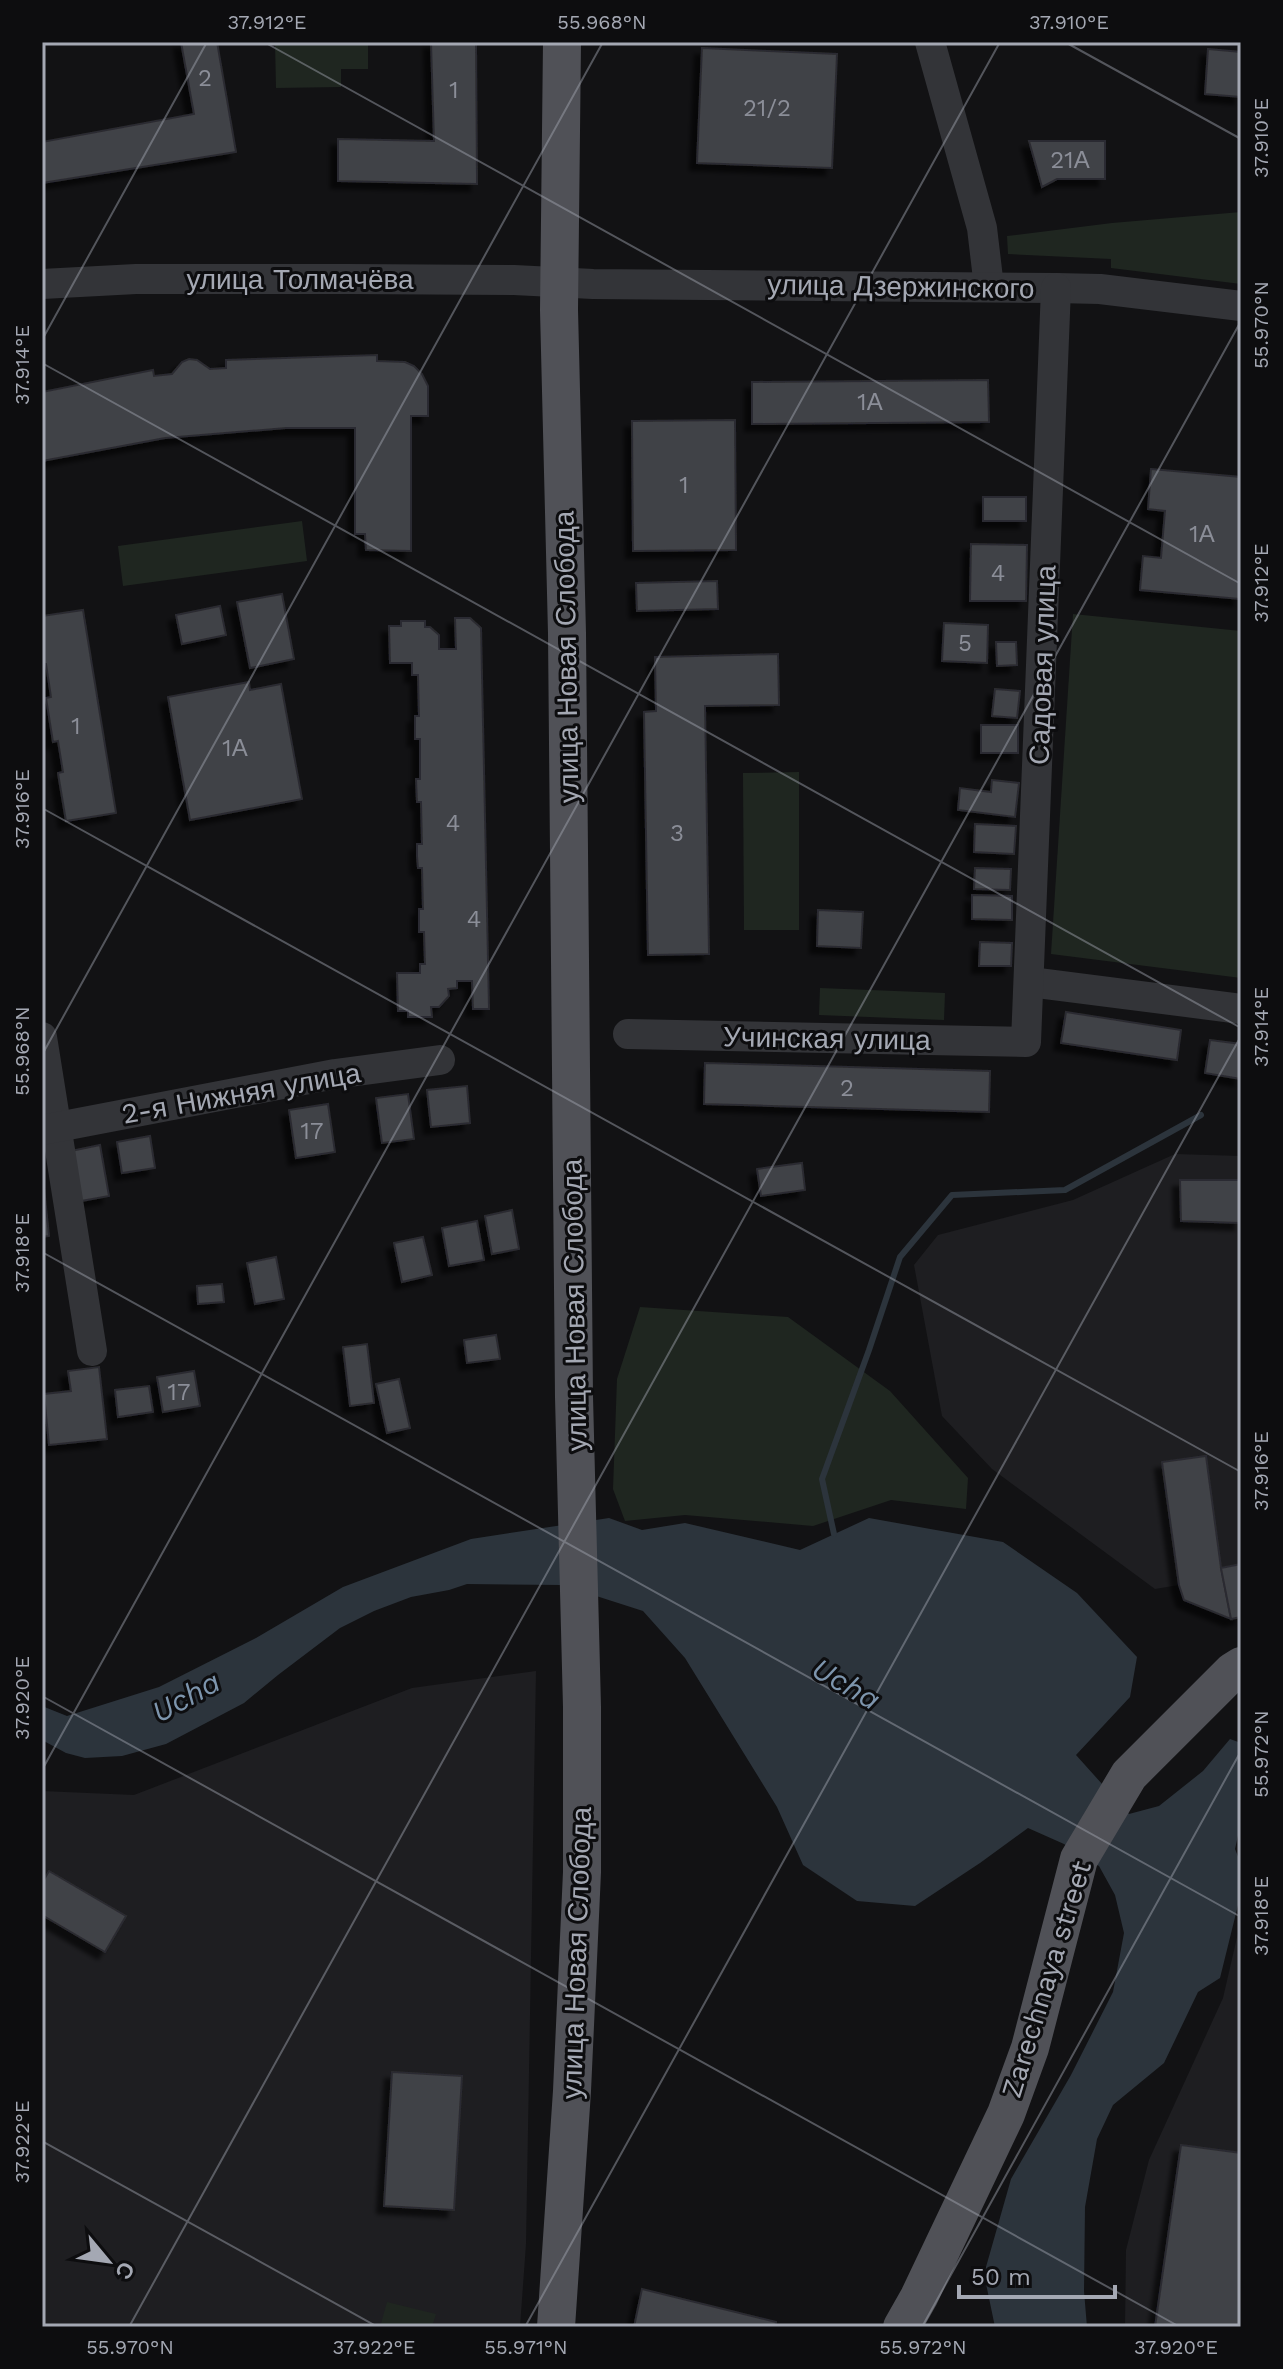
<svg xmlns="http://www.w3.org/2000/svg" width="1283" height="2369" font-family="'Work Sans',sans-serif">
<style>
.built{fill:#1e1e21}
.green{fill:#1f2620}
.water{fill:#2c343c}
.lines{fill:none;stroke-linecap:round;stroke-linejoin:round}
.stream{stroke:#2c343c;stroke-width:6}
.building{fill:#414247;stroke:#2c2c30;stroke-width:2;filter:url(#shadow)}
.minor{stroke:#333438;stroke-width:30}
.major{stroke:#505157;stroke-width:38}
.ticks{fill:none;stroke:#a4a8b3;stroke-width:2;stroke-opacity:0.45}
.labels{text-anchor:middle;stroke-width:6;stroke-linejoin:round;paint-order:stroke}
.number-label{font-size:24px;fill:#8b8e98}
.street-label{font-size:28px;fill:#a4a8b3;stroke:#0d0d0f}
.water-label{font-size:30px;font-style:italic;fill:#7d95ad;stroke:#0d0d0f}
.neatline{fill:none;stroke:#a4a8b3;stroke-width:3}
.ticks-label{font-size:20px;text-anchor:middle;fill:#a4a8b3}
</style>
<defs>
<filter id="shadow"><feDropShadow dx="-7" dy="7" stdDeviation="2" flood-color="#0009"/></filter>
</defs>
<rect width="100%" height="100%" fill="#121214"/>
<!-- built -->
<g class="built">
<polygon points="1175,1154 1241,1156 1241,1617 1231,1619 1184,1600 1179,1585 1155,1589 992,1469 942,1416 914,1265 938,1235 1073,1200"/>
<polygon points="536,1671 526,2244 520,2327 42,2327 42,1791 134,1795 412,1688"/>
<polygon points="1241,1920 1241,2327 1125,2327 1126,2250 1149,2160 1223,1998"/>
</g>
<!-- green -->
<g class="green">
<polygon points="275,42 368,42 368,69 341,69 341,87 276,88"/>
<polygon points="1241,212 1241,284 1111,268 1111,259 1008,254 1007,236 1112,223"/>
<polygon points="302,521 307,561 123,586 118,546"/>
<polygon points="1073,614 1241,631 1241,978 1051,954"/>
<polygon points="799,772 799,930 744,930 743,773"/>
<polygon points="820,988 945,993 944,1020 819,1015"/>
<polygon points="640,1307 788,1317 890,1391 968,1478 966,1509 891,1500 813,1526 685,1515 625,1521 613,1489 617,1379"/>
<polygon points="387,2302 436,2314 432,2327 380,2327"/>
</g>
<!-- water -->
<polygon class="water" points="609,1518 642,1530 685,1523 800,1550 869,1518 1003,1542 1077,1593 1137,1657 1130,1697 1076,1755 1129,1814 1159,1806 1203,1771 1230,1739 1241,1743 1241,1822 1235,1849 1241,1864 1241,1893 1220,1978 1198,1992 1164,2063 1113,2105 1097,2139 1085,2207 1084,2291 1087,2327 995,2327 984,2274 1011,2179 1071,2075 1113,1992 1124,1933 1115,1895 1099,1866 1064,1844 1028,1828 980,1863 915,1906 857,1901 803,1865 777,1807 685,1658 643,1611 562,1585 467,1584 449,1590 411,1597 374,1611 340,1628 278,1675 244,1703 166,1744 122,1756 85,1758 66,1753 42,1740 42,1706 67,1716 159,1687 256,1638 343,1587 471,1539"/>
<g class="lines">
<!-- stream -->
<polyline class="stream" points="834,1534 822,1479 869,1350 900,1257 952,1195 1065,1190 1201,1115"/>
</g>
<!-- building -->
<g class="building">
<polygon points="181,42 217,42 236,152 42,183 42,142 194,114"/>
<polygon points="431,42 476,42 477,184 338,181 338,139 434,141"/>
<polygon points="702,48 837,54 832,168 697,163"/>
<polygon points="1208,49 1241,52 1241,97 1205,94"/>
<polygon points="1029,141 1105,141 1105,179 1057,179 1042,187"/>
<polygon points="377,355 377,361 405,362 414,366 422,374 428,386 428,416 411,416 411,551 366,550 365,534 355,534 355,428 286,428 165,438 42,461 42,392 153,370 154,376 172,374 182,362 189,359 197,360 210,369 226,368 226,360"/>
<polygon points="988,380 989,422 752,424 752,382"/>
<polygon points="735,420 736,550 633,551 632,421"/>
<polygon points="1151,469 1241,477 1240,599 1140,590 1143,556 1161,558 1165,511 1148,509"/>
<rect x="983" y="497" width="43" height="24"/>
<polygon points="971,544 1027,545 1026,601 970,601"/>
<polygon points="717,581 718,609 637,611 636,583"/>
<polygon points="282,594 294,659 250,668 237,602"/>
<polygon points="220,606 226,635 182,644 176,615"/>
<polygon points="83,610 116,813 66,821 58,773 63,772 58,741 53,742 46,698 51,697 46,664 42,664 42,616"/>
<polygon points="455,618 470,618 481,628 489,1009 473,1009 472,981 457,981 457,988 448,989 449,996 439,1007 431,1007 432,1017 408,1017 408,1011 398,1011 397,973 420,973 420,964 425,964 424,932 419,932 419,909 423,909 422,868 418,868 417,856 417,844 422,844 421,802 417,802 416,779 420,779 420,739 415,739 415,716 419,716 418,675 412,675 412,663 390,663 389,626 401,626 401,621 425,621 425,627 430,627 439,635 439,649 456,649"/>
<polygon points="944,623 988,625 987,663 942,661"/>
<polygon points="996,642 1016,642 1017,665 997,666"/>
<polygon points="778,654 779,705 705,706 709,954 648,955 644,712 656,711 655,657"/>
<polygon points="249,682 250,690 281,684 302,799 190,820 168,697"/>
<polygon points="995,689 1020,691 1017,718 992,716"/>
<rect x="981" y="725" width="37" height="28"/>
<polygon points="992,780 1019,783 1015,817 958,810 960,788 991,792"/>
<polygon points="975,824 1016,826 1014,854 974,852"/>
<polygon points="975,868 1011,869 1010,890 974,889"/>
<polygon points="972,895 1012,896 1012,920 972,919"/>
<polygon points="818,910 863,912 861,948 817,946"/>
<polygon points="980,942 1012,943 1011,966 979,966"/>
<polygon points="1066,1012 1181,1030 1177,1060 1061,1043"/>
<polygon points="1210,1040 1241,1044 1241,1079 1205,1073"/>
<polygon points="705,1063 990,1071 989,1112 704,1104"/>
<polygon points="467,1086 470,1123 431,1127 427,1090"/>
<polygon points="408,1094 414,1139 382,1143 376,1098"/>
<polygon points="328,1104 335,1152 296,1158 289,1110"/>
<polygon points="150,1136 155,1168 122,1173 117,1142"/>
<polygon points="100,1145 109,1196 81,1201 71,1151"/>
<polygon points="802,1163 805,1190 761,1196 757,1169"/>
<polygon points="1180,1180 1241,1180 1241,1223 1181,1221"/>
<polygon points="42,1188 44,1188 49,1236 42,1237"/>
<polygon points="512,1210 519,1249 492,1254 485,1216"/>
<polygon points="477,1221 484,1260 449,1266 442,1228"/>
<polygon points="423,1237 432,1275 402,1282 394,1243"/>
<polygon points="276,1257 284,1299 255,1304 247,1263"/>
<polygon points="222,1284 224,1302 198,1304 197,1286"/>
<polygon points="496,1335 500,1359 467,1363 464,1340"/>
<polygon points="367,1344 374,1403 350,1406 343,1347"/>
<polygon points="99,1367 107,1439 49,1445 44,1394 71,1391 68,1371"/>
<polygon points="194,1371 200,1406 163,1412 157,1377"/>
<polygon points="399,1379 410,1428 387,1433 376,1384"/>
<polygon points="149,1386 153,1412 118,1417 115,1390"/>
<polygon points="1206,1456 1221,1568 1231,1619 1184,1600 1179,1585 1162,1462"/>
<polygon points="1241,1564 1241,1617 1231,1619 1221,1568"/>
<polygon points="49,1871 126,1916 105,1952 42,1915 42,1883"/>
<polygon points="392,2072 462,2076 454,2210 384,2206"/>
<polygon points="1181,2145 1241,2153 1241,2327 1155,2327"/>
<polygon points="642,2289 776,2322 775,2327 634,2327"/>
</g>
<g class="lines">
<!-- minor -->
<g class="minor">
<polyline points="930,42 982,228 989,287"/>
<polyline points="42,284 136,279 349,279 514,280 593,284 1056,288 1100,289 1241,306"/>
<polyline points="1030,982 1241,1009"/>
<polyline points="628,1034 1026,1042 1056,288"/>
<polyline points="42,1037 92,1351"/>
<polyline points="42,1130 335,1074 440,1060"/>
</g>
<!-- major -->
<g class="major">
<polyline points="556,2327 572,2091 582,1872 582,1707 574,1397 567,633 559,310 562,42"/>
<polyline points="902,2327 919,2297 1006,2114 1030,2048 1079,1859 1129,1775 1233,1671 1241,1666"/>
</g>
</g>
<!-- ticks -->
<path class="ticks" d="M264,42L1241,584M1065,42L1241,139M42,340L207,42M42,363L1241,1028M42,808L1241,1472M42,1055L603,42M42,1252L1241,1917M42,1696L1180,2327M42,1770L1000,42M42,2141L378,2327M129,2327L1241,321M525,2327L1241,1036M922,2327L1241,1751"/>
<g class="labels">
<!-- number labels -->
<g class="number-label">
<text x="205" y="86">2</text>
<text x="454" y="98">1</text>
<text x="767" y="116">21/2</text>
<text x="1070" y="168">21А</text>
<text x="870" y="410">1А</text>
<text x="684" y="493">1</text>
<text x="1202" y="542">1А</text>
<text x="998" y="581">4</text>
<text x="965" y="651">5</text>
<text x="76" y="734">1</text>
<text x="235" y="756">1А</text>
<text x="453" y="831">4</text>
<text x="677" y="841">3</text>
<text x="474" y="927">4</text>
<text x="847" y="1096">2</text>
<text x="312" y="1139">17</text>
<text x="179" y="1400">17</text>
</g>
<!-- street labels -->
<g class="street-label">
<text x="300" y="289">улица Толмачёва</text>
<text transform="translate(901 286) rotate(1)" y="10">улица Дзержинского</text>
<text transform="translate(566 657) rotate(-91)" y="10">улица Новая Слобода</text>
<text transform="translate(1042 665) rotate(-88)" y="10">Садовая улица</text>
<text transform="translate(827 1038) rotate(1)" y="10">Учинская улица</text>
<text transform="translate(241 1093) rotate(-10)" y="10">2-я Нижняя улица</text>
<text transform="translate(574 1305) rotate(-91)" y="10">улица Новая Слобода</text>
<text transform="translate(576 1953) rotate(-88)" y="10">улица Новая Слобода</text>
<text transform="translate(1046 1979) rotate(-73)" y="10">Zarechnaya street</text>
</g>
<!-- water labels -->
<g class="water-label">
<text transform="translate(846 1684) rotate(30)" y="10">Ucha</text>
<text transform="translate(186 1697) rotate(-29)" y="10">Ucha</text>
</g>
</g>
<!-- border -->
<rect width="1283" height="2369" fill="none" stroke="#0d0d0f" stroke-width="88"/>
<!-- north arrow -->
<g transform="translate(108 2261) rotate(119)" stroke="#0d0d0f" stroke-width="6" paint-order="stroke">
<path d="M0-6L14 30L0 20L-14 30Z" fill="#a4a8b3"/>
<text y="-12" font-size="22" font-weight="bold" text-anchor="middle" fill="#a4a8b3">С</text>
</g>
<!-- scale -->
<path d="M959 2285v12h156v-12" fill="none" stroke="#a4a8b3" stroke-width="4"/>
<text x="971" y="2285" font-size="24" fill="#a4a8b3" stroke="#0d0d0f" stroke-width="6" paint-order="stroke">50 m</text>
<rect x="44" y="44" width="1195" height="2281" class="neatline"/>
<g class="ticks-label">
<text x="267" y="29">37.912°E</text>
<text x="602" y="29">55.968°N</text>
<text x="1069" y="29">37.910°E</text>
<text transform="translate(1261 138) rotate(-90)" y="7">37.910°E</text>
<text transform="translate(1261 325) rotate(-90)" y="7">55.970°N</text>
<text transform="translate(22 365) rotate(-90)" y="7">37.914°E</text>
<text transform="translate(1261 583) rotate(-90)" y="7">37.912°E</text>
<text transform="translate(22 809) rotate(-90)" y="7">37.916°E</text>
<text transform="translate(1261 1027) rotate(-90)" y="7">37.914°E</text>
<text transform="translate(22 1051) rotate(-90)" y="7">55.968°N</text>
<text transform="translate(22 1253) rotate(-90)" y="7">37.918°E</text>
<text transform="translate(1261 1471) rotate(-90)" y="7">37.916°E</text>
<text transform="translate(22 1698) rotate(-90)" y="7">37.920°E</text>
<text transform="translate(1261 1754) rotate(-90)" y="7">55.972°N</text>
<text transform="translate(1261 1916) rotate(-90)" y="7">37.918°E</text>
<text transform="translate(22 2142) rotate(-90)" y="7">37.922°E</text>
<text x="130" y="2354">55.970°N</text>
<text x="374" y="2354">37.922°E</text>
<text x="526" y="2354">55.971°N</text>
<text x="923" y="2354">55.972°N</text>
<text x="1176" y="2354">37.920°E</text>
</g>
</svg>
